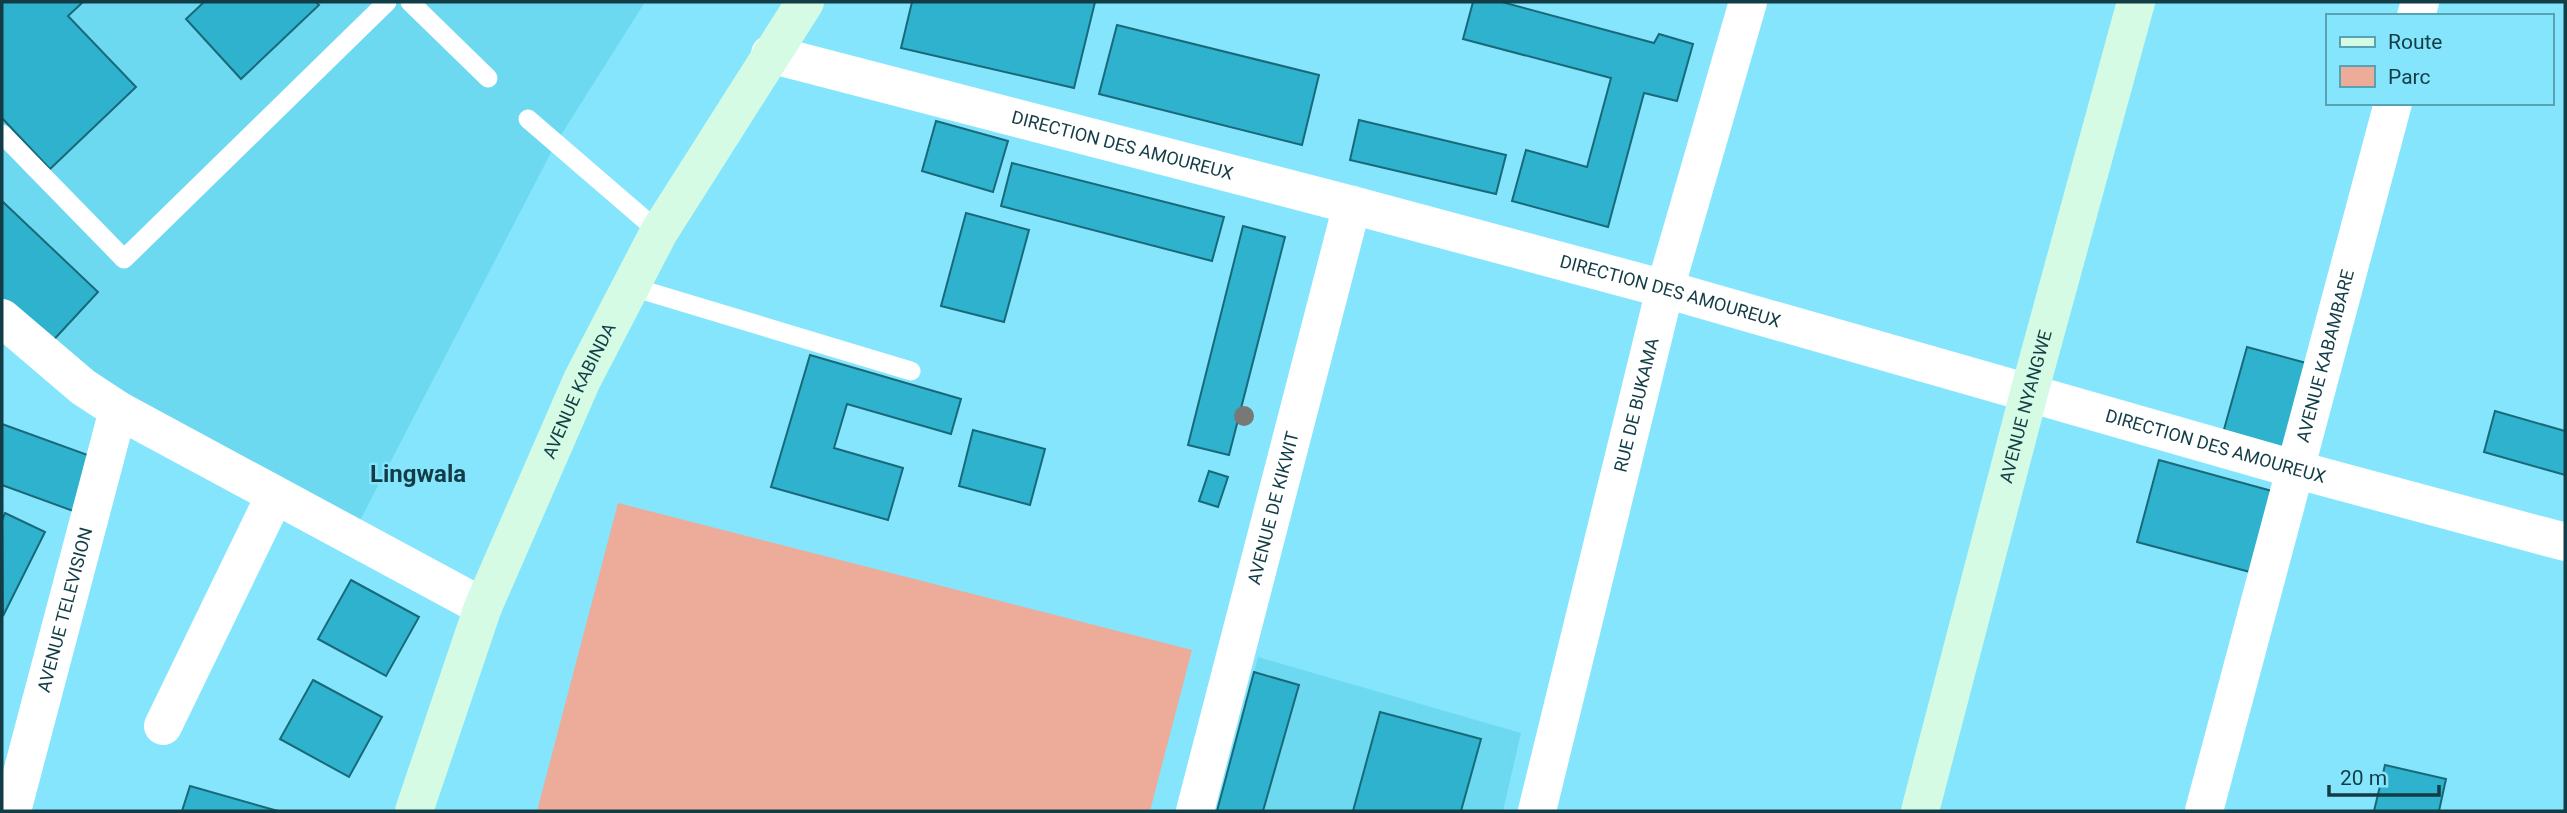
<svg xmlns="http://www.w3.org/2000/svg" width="2567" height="813" font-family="Roboto,sans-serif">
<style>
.built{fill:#6dd9f1}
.green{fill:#edab9a}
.building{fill:#2fb2cd;stroke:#196979;stroke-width:2}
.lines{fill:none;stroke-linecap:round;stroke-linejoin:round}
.lane{stroke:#fff;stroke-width:19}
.street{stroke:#fff;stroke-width:38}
.secondary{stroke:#d5fbe4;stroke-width:38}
.tree{fill:#787877}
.labels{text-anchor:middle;stroke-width:5;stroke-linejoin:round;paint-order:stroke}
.street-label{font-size:18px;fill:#133d46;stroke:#85e5fc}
.district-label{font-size:24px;font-weight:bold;fill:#133d46;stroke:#85e5fc}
</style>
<rect width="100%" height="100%" fill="#85e5fc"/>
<!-- built -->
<g class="built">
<polygon points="2,2 645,2 556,143 352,536 2,320"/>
<polygon points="1258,657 1521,733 1503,811 1217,811"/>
</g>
<!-- green -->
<polygon class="green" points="618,503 1192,650 1150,811 537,811"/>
<!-- building -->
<g class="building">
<polygon points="2,2 83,2 68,16 136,87 50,169 2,118"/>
<polygon points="204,2 316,2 319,5 241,79 186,19"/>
<polygon points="912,2 1095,2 1074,88 901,48"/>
<polygon points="1473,2 1502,2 1654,43 1659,34 1693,44 1677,101 1644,93 1608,227 1512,201 1526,150 1587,167 1611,78 1463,39"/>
<polygon points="1117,25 1319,75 1302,145 1099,94"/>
<polygon points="1359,120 1506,155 1496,194 1350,160"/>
<polygon points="936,121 1008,141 993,192 922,171"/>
<polygon points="1012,163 1224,217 1212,261 1001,206"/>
<polygon points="2,201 98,292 47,347 2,304"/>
<polygon points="966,213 1029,230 1004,322 941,306"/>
<polygon points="1243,226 1285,237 1229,455 1188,445"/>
<polygon points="2247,347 2310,364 2286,451 2223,433"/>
<polygon points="810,355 961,399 951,434 847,404 834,448 903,468 888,520 771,487"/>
<polygon points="2495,411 2565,431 2565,475 2484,452"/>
<polygon points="2,424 96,458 76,512 2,485"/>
<polygon points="973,430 1045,449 1030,505 959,486"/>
<polygon points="2159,460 2272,491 2250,572 2137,542"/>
<polygon points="1209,471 1228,477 1218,507 1199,501"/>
<polygon points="5,513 45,532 3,616 2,520"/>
<polygon points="351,580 419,617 386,676 318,639"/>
<polygon points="1254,672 1299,685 1263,811 1217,811"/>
<polygon points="313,680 382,717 349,777 280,739"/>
<polygon points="1380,712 1481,739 1461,811 1353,811"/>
<polygon points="2385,765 2446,779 2439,811 2374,811"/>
<polygon points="190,786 278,811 182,811"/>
</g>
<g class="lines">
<!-- lane -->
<g class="lane">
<polyline points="410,2 488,78"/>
<polyline points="528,119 659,232"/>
<polyline points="2,134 124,259 387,2"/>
<polyline points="629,286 911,371"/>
</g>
<!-- street -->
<g class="street">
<polyline points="2416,16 2420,2"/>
<path id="s1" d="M770,54L1352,205L1665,289L2294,469L2565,542"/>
<polyline points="2,318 83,387 118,410 483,607"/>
<polyline points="163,726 275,495"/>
<path id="s2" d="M12,811L118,410"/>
<path id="s3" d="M1195,811L1352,205"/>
<path id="s4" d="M1537,811L1665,289L1748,2"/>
<path id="s5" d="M2204,811L2393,103"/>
</g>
<!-- secondary -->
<g class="secondary">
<path id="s6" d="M414,811L483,607L582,380L659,232L805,2"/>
<path id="s7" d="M1920,811L2029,393L2136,2"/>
</g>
</g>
<!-- trees -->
<circle class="tree" cx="1244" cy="416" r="10"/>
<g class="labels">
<!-- street labels -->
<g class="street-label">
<text dy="6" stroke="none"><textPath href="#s1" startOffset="364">DIRECTION DES AMOUREUX</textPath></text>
<text dy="6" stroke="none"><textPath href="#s1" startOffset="931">DIRECTION DES AMOUREUX</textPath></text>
<text dy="6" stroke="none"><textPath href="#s5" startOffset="471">AVENUE KABAMBARE</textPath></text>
<text dy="6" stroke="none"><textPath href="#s6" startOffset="452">AVENUE KABINDA</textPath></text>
<text dy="6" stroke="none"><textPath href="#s4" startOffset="418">RUE DE BUKAMA</textPath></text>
<text dy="6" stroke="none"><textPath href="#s7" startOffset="418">AVENUE NYANGWE</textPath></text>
<text dy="6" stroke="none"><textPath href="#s1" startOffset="1498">DIRECTION DES AMOUREUX</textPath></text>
<text dy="6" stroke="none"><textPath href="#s3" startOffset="313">AVENUE DE KIKWIT</textPath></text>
<text dy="6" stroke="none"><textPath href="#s2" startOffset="208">AVENUE TELEVISION</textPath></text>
</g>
<!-- district labels -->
<g class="district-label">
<text x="418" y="482">Lingwala</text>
</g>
</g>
<!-- border -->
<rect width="2567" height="813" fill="none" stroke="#133d46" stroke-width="7"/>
<!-- legend -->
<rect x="2326" y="14" width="228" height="91" fill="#85e5fc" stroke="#57a2b3" stroke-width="2"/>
<rect x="2340" y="37" width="35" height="10" fill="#d5fbe4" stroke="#57a2b3" stroke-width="2"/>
<text x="2388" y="49" font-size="21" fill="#133d46">Route</text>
<rect x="2340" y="66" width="35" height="21" fill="#edab9a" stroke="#57a2b3" stroke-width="2"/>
<text x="2388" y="84" font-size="21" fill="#133d46">Parc</text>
<!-- scale -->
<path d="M2329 785v10h110v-10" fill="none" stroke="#133d46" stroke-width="3.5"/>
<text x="2340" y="785" font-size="21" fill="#133d46" stroke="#85e5fc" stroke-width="5" paint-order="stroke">20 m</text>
</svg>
